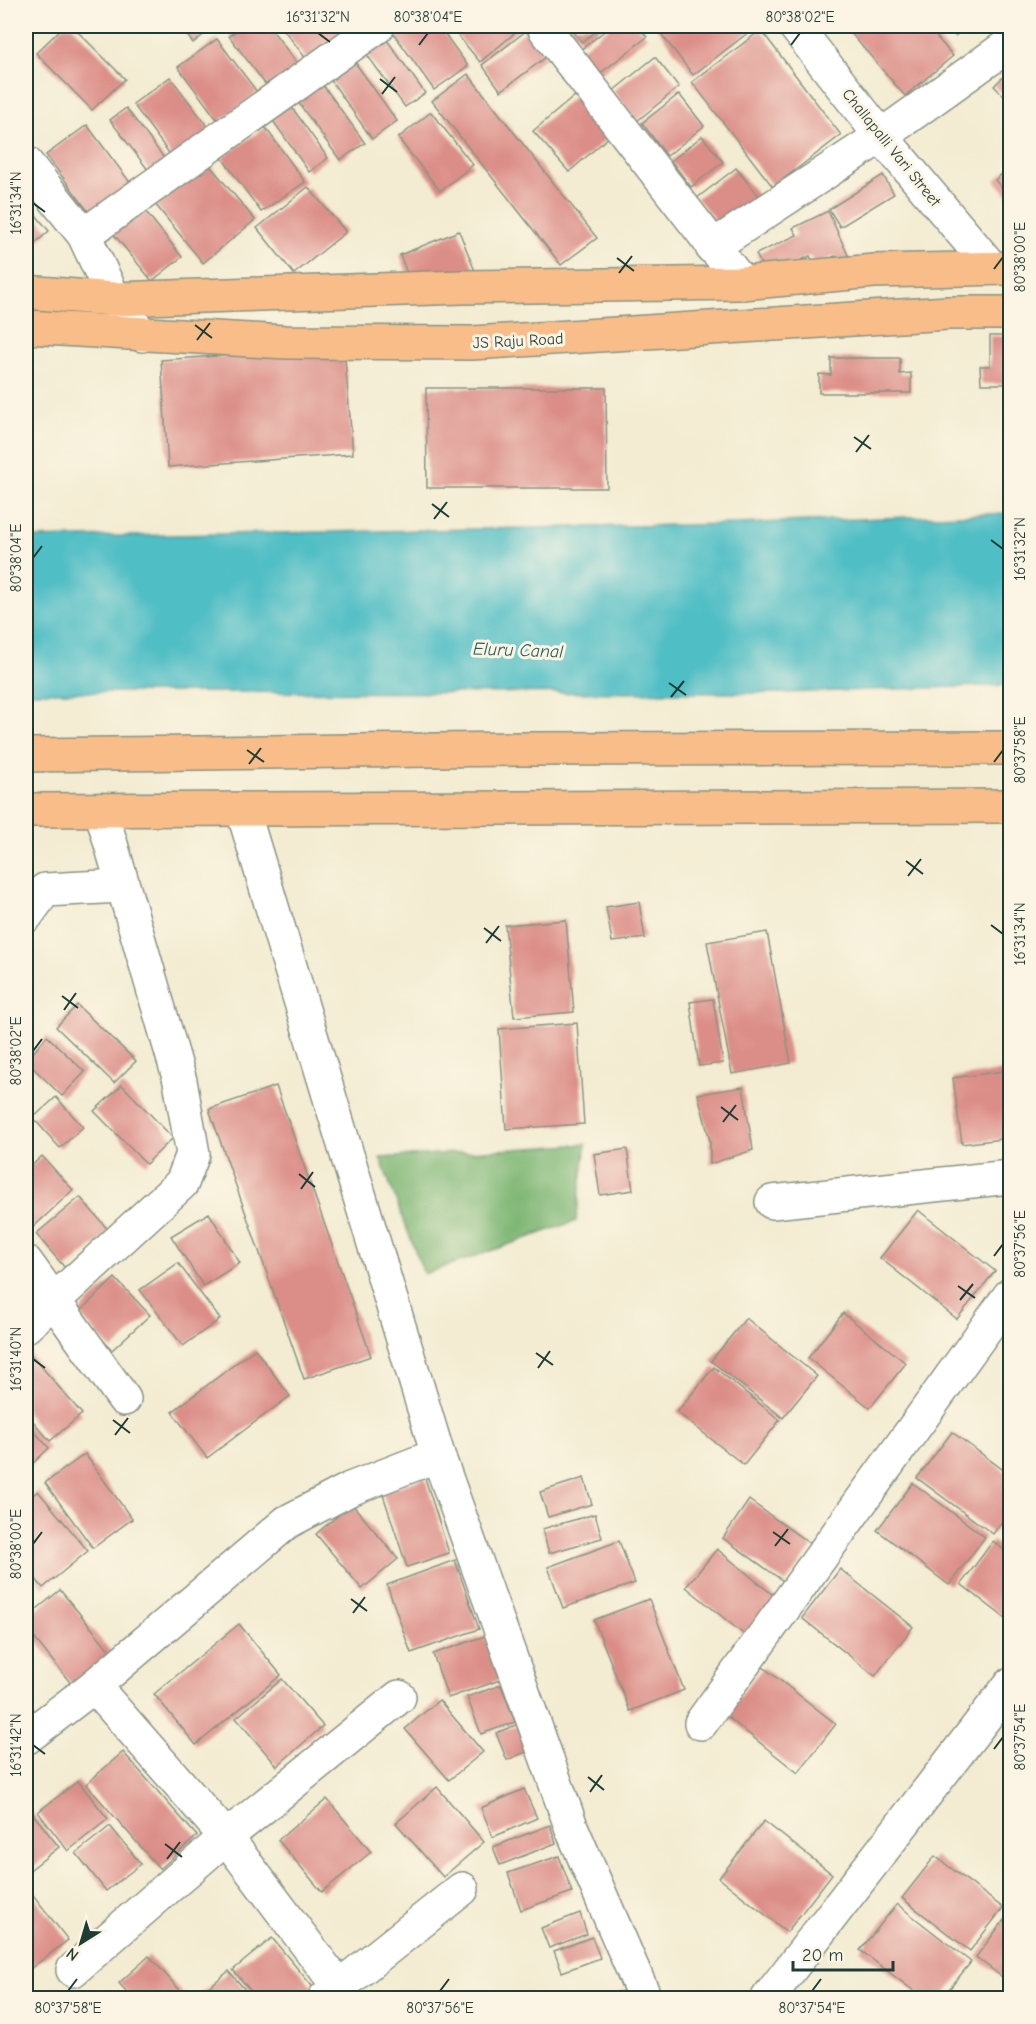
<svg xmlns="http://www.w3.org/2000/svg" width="1036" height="2024" font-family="'Comic Neue',sans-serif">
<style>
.forest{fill:#7db673;stroke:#4e7a54;stroke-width:1.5}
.water{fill:#50bec5;stroke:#387e7c;stroke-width:1.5}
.building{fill:#db8d87}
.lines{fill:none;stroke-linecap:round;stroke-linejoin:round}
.street-casing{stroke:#899483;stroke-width:36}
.primary-casing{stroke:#899483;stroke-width:36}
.street{stroke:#fff;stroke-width:33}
.primary{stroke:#f8bd89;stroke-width:33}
.ticks{fill:none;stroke:#1f3d34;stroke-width:2}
.labels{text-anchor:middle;stroke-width:6;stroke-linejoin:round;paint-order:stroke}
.street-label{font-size:16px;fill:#1f3d34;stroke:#fcf5e5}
.water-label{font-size:18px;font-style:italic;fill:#2b5d58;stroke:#fcf5e5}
.neatline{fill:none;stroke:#1f3d34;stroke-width:2}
.ticks-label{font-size:15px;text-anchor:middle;fill:#1f3d34}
</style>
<rect width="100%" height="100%" fill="#fcf5e5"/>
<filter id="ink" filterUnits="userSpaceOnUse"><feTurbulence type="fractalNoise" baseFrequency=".0167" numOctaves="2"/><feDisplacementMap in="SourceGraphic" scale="12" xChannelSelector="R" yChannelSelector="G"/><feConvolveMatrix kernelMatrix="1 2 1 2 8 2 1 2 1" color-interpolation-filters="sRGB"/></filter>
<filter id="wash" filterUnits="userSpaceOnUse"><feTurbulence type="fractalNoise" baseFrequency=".008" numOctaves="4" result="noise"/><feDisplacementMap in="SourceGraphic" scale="24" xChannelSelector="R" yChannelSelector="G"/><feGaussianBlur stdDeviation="1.35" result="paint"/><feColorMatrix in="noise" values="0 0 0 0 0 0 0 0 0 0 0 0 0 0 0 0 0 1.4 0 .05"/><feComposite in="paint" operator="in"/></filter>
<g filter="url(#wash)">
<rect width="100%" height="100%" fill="#f3ecd2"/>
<!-- forest -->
<polygon class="forest" points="586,1144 576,1221 424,1274 380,1158"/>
<!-- water -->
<polygon class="water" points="1010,513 1010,685 784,693 26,692 26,538 735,524"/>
<g id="blocks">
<!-- building -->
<g class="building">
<polygon points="64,26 72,26 125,79 92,110 36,53"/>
<polygon points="180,26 215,26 193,43"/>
<polygon points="243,26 269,26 299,66 269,89 229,36"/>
<polygon points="281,26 337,26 349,41 313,68"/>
<polygon points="401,26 439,26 468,66 434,90 392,31"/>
<polygon points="450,26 521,26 522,27 480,62"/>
<polygon points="569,26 603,26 582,42"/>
<polygon points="611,26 638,26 647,37 598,75 579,51"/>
<polygon points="655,26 750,26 753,29 693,75"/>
<polygon points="856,26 927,26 953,56 905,96 849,31"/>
<polygon points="946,26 967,26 955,36"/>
<polygon points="761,30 841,135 773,187 692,82"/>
<polygon points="526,31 546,57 501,91 482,65"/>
<polygon points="382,33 425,93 405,107 362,48"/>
<polygon points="217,39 258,93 219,122 178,67"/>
<polygon points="655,57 679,87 637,121 613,91"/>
<polygon points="354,61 397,121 372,139 330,79"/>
<polygon points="1010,70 1010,102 994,86"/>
<polygon points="468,74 597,238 561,265 432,101"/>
<polygon points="170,77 212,132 174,160 133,104"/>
<polygon points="320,81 365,143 340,160 295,98"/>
<polygon points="679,94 704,126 667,156 642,123"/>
<polygon points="576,95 611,135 569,172 533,131"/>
<polygon points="288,102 328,158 309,172 269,115"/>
<polygon points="126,108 171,167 155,179 110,120"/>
<polygon points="431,112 473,165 440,191 398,138"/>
<polygon points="87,125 135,189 94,219 46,155"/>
<polygon points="265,127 305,182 261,212 222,158"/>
<polygon points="702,136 723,162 691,187 671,161"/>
<polygon points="207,162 255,220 203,263 155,204"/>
<polygon points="1010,167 1010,198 995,180"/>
<polygon points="736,168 762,200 724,231 697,198"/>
<polygon points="883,175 894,194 840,227 829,209"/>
<polygon points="308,187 346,232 294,274 257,228"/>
<polygon points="26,203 49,231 26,251"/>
<polygon points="143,208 182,257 152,281 112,232"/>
<polygon points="828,211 852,264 841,268 835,256 815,266 810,256 767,276 756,254 797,235 793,228"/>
<polygon points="459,231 475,271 435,287 429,271 409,279 400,255"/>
<polygon points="990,336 1010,336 1010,384 981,384 980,366 990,366"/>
<polygon points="344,347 353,454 168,467 161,360"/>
<polygon points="831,358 900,358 900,374 911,373 911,393 819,393 819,374 831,375"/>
<polygon points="426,388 606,388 607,488 427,488"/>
<polygon points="639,902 645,938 612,942 606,907"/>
<polygon points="566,920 574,1012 514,1017 505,925"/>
<polygon points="767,932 791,1063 732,1074 707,942"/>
<polygon points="713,999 723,1063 699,1066 690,1002"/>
<polygon points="77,1005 136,1061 114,1083 56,1027"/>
<polygon points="577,1023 584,1124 506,1129 499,1029"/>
<polygon points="47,1036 85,1072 62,1096 26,1061"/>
<polygon points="1010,1070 1010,1138 962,1144 953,1078"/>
<polygon points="122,1085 173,1138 146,1164 94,1111"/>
<polygon points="276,1086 371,1356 304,1379 209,1109"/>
<polygon points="743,1087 753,1150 710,1164 710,1141 698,1094"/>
<polygon points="56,1097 83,1127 60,1148 33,1118"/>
<polygon points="627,1149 633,1190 600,1195 594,1154"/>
<polygon points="42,1156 73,1190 28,1232 26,1229 26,1171"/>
<polygon points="80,1197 110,1232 66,1269 36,1234"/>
<polygon points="918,1210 995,1271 957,1319 880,1258"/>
<polygon points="209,1213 240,1263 203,1286 171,1236"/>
<polygon points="178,1263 220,1319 183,1346 140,1290"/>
<polygon points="115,1278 150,1315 112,1350 78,1313"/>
<polygon points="843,1313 906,1363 870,1408 808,1358"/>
<polygon points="746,1318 817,1376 783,1418 711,1361"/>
<polygon points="255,1349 290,1396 207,1458 172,1412"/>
<polygon points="28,1351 82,1414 50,1441 26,1413 26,1353"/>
<polygon points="714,1367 780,1420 744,1465 677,1412"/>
<polygon points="26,1422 49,1448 26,1470"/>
<polygon points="952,1432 1010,1475 1010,1510 993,1534 917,1478"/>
<polygon points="85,1454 132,1519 93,1548 45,1483"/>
<polygon points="425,1478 449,1553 407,1567 382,1492"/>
<polygon points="584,1478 592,1504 548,1517 540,1492"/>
<polygon points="913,1483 985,1537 949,1585 877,1530"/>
<polygon points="38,1491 88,1551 43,1588 26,1567 26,1501"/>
<polygon points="749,1500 813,1546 786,1583 723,1538"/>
<polygon points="352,1504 398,1559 362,1589 316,1534"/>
<polygon points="595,1514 602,1538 549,1553 542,1529"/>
<polygon points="619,1541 635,1583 563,1608 548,1567"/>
<polygon points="993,1541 1010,1555 1010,1622 961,1584"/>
<polygon points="717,1549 778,1599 747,1637 686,1587"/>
<polygon points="455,1560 479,1629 411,1653 387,1585"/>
<polygon points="840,1569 913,1627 875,1676 802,1618"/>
<polygon points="60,1590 112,1653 73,1686 26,1628 26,1618"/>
<polygon points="649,1599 684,1690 630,1711 594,1620"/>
<polygon points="239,1624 281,1675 196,1745 154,1694"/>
<polygon points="485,1636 500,1680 448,1698 433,1654"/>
<polygon points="763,1667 836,1724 798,1773 725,1715"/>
<polygon points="282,1679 323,1726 277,1766 236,1718"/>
<polygon points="501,1685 515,1722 481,1734 467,1697"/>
<polygon points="439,1700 483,1752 449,1780 405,1729"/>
<polygon points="526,1721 537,1747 507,1760 496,1733"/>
<polygon points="123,1752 197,1836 160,1869 86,1784"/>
<polygon points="78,1781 108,1819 68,1851 38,1812"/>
<polygon points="437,1787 484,1842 443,1877 396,1823"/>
<polygon points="524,1789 537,1818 493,1837 481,1808"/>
<polygon points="327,1799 371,1852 322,1892 278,1840"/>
<polygon points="26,1805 59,1847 26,1873"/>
<polygon points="764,1821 832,1874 787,1932 719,1878"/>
<polygon points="550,1825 556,1843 500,1865 493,1847"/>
<polygon points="110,1826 141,1864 106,1891 76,1853"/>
<polygon points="559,1856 572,1892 521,1910 508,1873"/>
<polygon points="935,1856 1003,1908 970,1951 902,1898"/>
<polygon points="30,1891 68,1940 26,1972 26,1894"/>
<polygon points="897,1904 971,1962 942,1998 923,1998 860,1950"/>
<polygon points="1010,1912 1010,1983 976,1957"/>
<polygon points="580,1913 587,1934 549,1948 541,1928"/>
<polygon points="592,1937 600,1958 562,1972 554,1951"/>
<polygon points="272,1938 317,1992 309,1998 257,1998 233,1970"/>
<polygon points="149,1956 187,1998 132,1998 119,1983"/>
<polygon points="229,1971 252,1998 195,1998"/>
<polygon points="625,1990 629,1998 606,1998"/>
</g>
</g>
</g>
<g filter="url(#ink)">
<use href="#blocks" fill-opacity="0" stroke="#899483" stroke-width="1.5"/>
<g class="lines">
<defs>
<g id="street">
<polyline points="795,26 881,136 992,268"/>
<polyline points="545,29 742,283"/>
<polyline points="26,163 84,235 114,299 142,335"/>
<polyline points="84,235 378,26"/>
<polyline points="712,247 881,136 1010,44"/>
<polyline points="243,811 438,1455 572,1829 645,1998"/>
<polyline points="26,916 45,890 122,886"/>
<polyline points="772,1202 1010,1177"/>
<polyline points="26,1262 124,1399"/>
<polyline points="26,1326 182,1183 193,1154 180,1081 101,810"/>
<polyline points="94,1686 226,1837 339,1987"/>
<polyline points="701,1723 1010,1295"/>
<polyline points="26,1738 94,1686 287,1522 350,1489 438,1455"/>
<polyline points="73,1970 226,1837 399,1697"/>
<polyline points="325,1998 462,1889"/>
<polyline points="768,1998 1010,1685"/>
</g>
<g id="primary">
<polyline points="26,292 114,299 463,287 742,283 874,271 1010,268"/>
<polyline points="26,327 286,342 472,343 948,313 1010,313"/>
<polyline points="26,755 521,749 1010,748"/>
<polyline points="26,810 1010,806"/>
</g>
</defs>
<!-- street casing -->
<use href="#street" class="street-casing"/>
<!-- primary casing -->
<use href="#primary" class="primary-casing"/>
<!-- street -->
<use href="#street" class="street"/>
<!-- primary -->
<use href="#primary" class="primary"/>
</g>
</g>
<!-- ticks -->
<path class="ticks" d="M318,33L330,42M419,45L428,33M791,45L800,33M380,79L397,92M382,94L395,77M33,203L45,212M617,258L634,271M994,269L1003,257M619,273L632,256M195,325L212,338M197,340L210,323M854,437L871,449M856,452L869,435M432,504L449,517M434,519L447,502M991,540L1003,549M33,558L42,546M669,683L686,695M671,697L684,681M247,750L264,762M994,762L1003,750M249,764L261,748M906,861L923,874M908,876L921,859M991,925L1003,934M484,928L501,941M486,943L499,926M62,996L78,1008M64,1010L76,993M33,1051L42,1039M721,1107L738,1120M723,1122L736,1105M299,1174L315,1187M301,1189L313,1172M994,1256L1003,1244M958,1286L975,1298M960,1300L973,1284M536,1353L553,1365M33,1359L45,1368M538,1368L550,1351M113,1420L130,1433M115,1435L128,1418M773,1532L790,1544M33,1544L42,1532M775,1546L788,1529M351,1599L367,1611M353,1613L365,1597M33,1745L45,1754M994,1749L1003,1737M588,1777L604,1790M590,1792L602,1775M165,1844L182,1857M167,1859L180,1842M68,1991L77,1979M440,1991L449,1979M812,1991L821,1979"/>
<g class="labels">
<!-- street labels -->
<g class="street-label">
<text transform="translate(892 147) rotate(51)" y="6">Challapalli Vari Street</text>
<text transform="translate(518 340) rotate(-3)" y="6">JS Raju Road</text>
</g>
<!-- water labels -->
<g class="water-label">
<text transform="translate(518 650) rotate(2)" y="6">Eluru Canal</text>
</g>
</g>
<!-- margin -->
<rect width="1036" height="2024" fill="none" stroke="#fcf5e5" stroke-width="66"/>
<!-- north arrow -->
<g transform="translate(81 1943) rotate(217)" stroke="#fcf5e5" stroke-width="4.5" paint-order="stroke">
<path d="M0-4.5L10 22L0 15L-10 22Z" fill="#1f3d34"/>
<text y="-9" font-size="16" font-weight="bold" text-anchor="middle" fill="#1f3d34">N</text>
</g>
<!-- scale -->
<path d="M793 1961v9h100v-9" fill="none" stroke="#1f3d34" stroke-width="3"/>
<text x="802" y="1961" font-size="18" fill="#1f3d34" stroke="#fcf5e5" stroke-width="4.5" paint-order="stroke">20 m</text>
<rect x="33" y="33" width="970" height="1958" class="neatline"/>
<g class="ticks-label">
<text x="318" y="22">16°31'32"N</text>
<text x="428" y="22">80°38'04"E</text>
<text x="800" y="22">80°38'02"E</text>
<text transform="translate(16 203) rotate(-90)" y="5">16°31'34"N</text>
<text transform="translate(1020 257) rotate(-90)" y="5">80°38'00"E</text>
<text transform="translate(1020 549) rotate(-90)" y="5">16°31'32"N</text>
<text transform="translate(16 558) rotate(-90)" y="5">80°38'04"E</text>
<text transform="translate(1020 750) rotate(-90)" y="5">80°37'58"E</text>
<text transform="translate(1020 934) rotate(-90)" y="5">16°31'34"N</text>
<text transform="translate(16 1051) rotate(-90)" y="5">80°38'02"E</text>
<text transform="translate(1020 1244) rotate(-90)" y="5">80°37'56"E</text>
<text transform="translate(16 1359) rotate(-90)" y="5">16°31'40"N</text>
<text transform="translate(16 1544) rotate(-90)" y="5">80°38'00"E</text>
<text transform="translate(1020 1737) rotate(-90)" y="5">80°37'54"E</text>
<text transform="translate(16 1745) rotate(-90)" y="5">16°31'42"N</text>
<text x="68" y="2013">80°37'58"E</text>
<text x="440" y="2013">80°37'56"E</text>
<text x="812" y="2013">80°37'54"E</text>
</g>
</svg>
